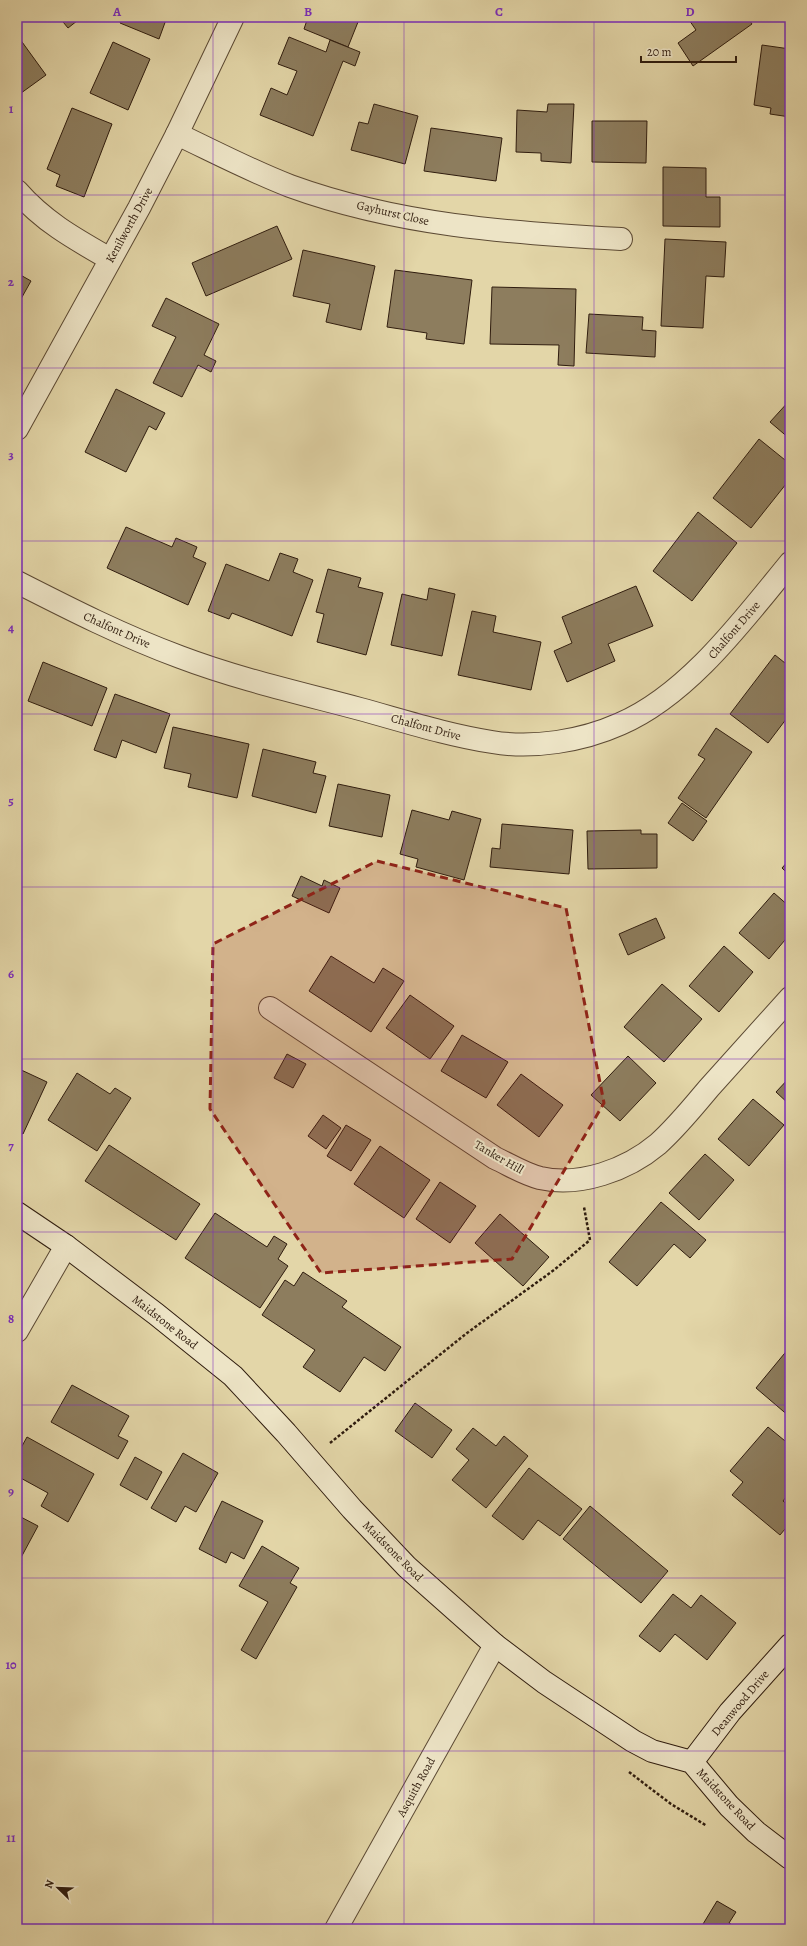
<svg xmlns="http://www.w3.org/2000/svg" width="807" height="1946" font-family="Alegreya,serif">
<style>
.building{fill:#8d7d5e;stroke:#2f1c0e}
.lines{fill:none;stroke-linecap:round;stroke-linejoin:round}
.street-casing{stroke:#5c4a34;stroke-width:24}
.secondary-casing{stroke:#2f1c0e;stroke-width:24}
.path{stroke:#2f1c0e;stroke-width:2.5;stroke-dasharray:3 2;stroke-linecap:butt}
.street{stroke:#ede4c6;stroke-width:22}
.secondary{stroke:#ede4c6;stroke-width:22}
.marked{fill:#8f2418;fill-opacity:0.2;stroke:#8f2418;stroke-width:3;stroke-dasharray:8 5;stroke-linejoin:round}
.grid{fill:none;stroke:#7b2cbf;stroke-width:1;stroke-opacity:0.55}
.labels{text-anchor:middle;stroke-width:4;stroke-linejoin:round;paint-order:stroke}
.street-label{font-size:12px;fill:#2f1c0e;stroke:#ede4c6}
.neatline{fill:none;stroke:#7b2cbf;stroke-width:1.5}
.grid-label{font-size:13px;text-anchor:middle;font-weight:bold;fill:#7b2cbf}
</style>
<rect width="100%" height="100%" fill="#e3d6a8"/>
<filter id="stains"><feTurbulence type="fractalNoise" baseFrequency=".005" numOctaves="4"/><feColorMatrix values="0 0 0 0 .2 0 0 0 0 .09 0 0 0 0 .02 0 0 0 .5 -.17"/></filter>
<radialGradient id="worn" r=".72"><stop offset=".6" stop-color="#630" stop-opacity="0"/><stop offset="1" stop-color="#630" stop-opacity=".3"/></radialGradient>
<!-- building -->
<g class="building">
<polygon points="59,17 82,17 68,28"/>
<polygon points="123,17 167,17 159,39 120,23"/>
<polygon points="308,17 360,17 348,47 304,29"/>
<polygon points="687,17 747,17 752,24 693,66 678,43 696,30"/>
<polygon points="17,35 46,75 17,96"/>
<polygon points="289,37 326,52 330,40 360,52 355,66 343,61 313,136 260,115 271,88 287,95 297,71 278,64"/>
<polygon points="113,42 150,59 128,110 90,93"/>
<polygon points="762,45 790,49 790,117 770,114 771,108 754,105"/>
<polygon points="374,104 418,116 405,164 351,150 359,122 368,124"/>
<polygon points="548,104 574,104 571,163 541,161 541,153 516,152 517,110 547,112"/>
<polygon points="72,108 112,124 84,197 56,186 60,175 47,169"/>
<polygon points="592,121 647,121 646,163 592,162"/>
<polygon points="431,128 502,138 496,181 424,171"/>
<polygon points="663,167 706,168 706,197 720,197 720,227 663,226"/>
<polygon points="277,226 292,259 206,296 192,263"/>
<polygon points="665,239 726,242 724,277 706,276 703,328 661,326"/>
<polygon points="303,250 375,266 361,330 326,322 330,304 293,296"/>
<polygon points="395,270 472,280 464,344 426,339 427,333 387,327"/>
<polygon points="17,273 31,281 17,306"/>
<polygon points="492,287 576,289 574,366 558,365 559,345 490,344"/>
<polygon points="166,298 219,324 204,355 216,361 211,372 198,365 182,397 153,383 176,337 152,326"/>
<polygon points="589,314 643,317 642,330 656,331 655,357 586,353"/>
<polygon points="116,389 165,413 156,430 149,426 126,472 85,452"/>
<polygon points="790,400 790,439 770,422"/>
<polygon points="759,439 790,464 790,479 751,528 713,498"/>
<polygon points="698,512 737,543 692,601 653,571"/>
<polygon points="126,527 172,547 176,538 197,547 193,557 206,563 188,605 107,568"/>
<polygon points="280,553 298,559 293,572 313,580 292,636 232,613 229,619 208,611 226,564 269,581"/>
<polygon points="328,569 361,578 358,587 383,593 366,655 317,642 324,614 316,612"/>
<polygon points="636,586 653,626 608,644 615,661 567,682 554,651 572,643 562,617"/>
<polygon points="429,588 455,594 442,656 391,645 402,594 427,600"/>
<polygon points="472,611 496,616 493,632 541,642 531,690 458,675"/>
<polygon points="775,655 790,667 790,714 768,743 730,714"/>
<polygon points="43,662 107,688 92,726 28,701"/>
<polygon points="115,694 170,714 156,753 122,740 116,758 94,750"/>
<polygon points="173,727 249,744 237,798 188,787 191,774 164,768"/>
<polygon points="716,728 752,752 706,818 678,798 705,759 698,755"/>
<polygon points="263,749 316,762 313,773 326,776 316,813 252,796"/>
<polygon points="338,784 390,795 382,837 329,826"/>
<polygon points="682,803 707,821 693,841 668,823"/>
<polygon points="412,810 449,820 452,811 481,819 464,880 416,867 418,859 400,854"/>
<polygon points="502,824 573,830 569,874 490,867 492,848 500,849"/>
<polygon points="641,830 641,834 657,834 657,868 588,869 587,831"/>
<polygon points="790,859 790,876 782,868"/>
<polygon points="301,876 322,886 324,880 340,888 329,913 292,896"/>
<polygon points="774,893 790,907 790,934 769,959 739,933"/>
<polygon points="656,918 665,938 628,955 619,934"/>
<polygon points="724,946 753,972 719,1012 689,986"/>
<polygon points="331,956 374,983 383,968 404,981 371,1032 309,991"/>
<polygon points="662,984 702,1019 664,1062 624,1027"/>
<polygon points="410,995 454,1026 430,1059 386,1028"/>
<polygon points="462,1035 508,1062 486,1098 441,1071"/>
<polygon points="287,1054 306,1064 293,1088 274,1078"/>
<polygon points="628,1056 656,1083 620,1121 591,1095"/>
<polygon points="17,1068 47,1082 23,1134 17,1131"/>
<polygon points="77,1073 110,1094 115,1088 131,1098 97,1151 48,1120"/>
<polygon points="521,1074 563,1105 539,1137 497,1105"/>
<polygon points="790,1077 790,1105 776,1092"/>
<polygon points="753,1099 784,1125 749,1166 718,1139"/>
<polygon points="323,1115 341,1128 326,1149 308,1136"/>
<polygon points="346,1125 371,1140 351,1171 327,1156"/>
<polygon points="109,1145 200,1204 176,1240 85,1181"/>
<polygon points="380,1146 430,1180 404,1218 354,1184"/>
<polygon points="705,1154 734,1180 699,1220 669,1193"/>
<polygon points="440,1182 476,1206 450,1243 416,1219"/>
<polygon points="661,1202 706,1240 690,1258 674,1244 637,1286 609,1262"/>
<polygon points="215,1213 267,1247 274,1236 287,1244 278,1259 288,1266 260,1308 185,1258"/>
<polygon points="500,1214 549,1257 523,1286 475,1243"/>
<polygon points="303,1272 347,1301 342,1307 401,1347 385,1371 364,1357 340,1392 303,1367 315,1350 262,1315 285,1280 294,1286"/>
<polygon points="789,1348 790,1349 790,1417 756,1388"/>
<polygon points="72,1385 129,1416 118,1436 128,1441 118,1459 51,1422"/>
<polygon points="415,1403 452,1430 432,1458 395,1431"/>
<polygon points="768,1427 790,1445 790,1492 783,1501 790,1507 790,1523 780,1535 732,1495 743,1482 730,1471"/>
<polygon points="473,1428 496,1446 504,1436 528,1456 486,1508 452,1480 469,1460 456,1449"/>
<polygon points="27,1437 94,1474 68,1522 41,1506 48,1493 17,1476 17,1455"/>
<polygon points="183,1453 218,1473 196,1512 185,1506 176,1522 151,1508"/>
<polygon points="135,1457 162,1472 147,1500 120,1485"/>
<polygon points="529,1468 582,1509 560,1536 538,1520 523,1540 492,1516"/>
<polygon points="222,1501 263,1521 244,1559 231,1552 226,1563 199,1549"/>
<polygon points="590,1506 668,1571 641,1603 563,1539"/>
<polygon points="17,1515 38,1526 17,1565"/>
<polygon points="262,1546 299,1568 290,1583 297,1587 256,1659 241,1650 268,1602 239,1586"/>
<polygon points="673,1594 691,1608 701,1595 736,1623 707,1660 675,1634 660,1652 639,1636"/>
<polygon points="717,1901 736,1912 729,1923 739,1929 700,1929"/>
</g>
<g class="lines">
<defs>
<g id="street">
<path d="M177,134C215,152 251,171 290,186C397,225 509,233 621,239"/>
<path d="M17,191C44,222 75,239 110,259"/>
<polyline points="17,429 139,208 177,134 233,17"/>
<path d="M17,582C70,609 123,636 180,657C238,679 300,693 360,709C404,721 447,735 492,742C533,749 582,741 620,724C688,695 744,619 790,563"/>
<path d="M270,1008L495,1158C510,1165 524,1174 540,1178C580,1187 627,1170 658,1144C677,1127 693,1107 709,1088C736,1058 763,1028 790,998"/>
<polyline points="17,1331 66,1246"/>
<polyline points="336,1929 495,1645"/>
</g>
<g id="secondary">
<polyline points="17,1213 66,1246 156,1314 233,1376 286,1433 352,1509 407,1567 495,1645 544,1682 633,1741 652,1751 692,1762 729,1806 756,1832 790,1858"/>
<polyline points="692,1762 730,1712 790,1645"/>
</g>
</defs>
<!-- street casing -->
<use href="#street" class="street-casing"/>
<!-- secondary casing -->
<use href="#secondary" class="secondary-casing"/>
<!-- path -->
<g class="path">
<polyline points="330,1443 467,1333 554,1270 590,1240 584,1207"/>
<polyline points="629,1772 671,1804 707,1826"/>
</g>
<!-- street -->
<use href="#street" class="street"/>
<!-- secondary -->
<use href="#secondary" class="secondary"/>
</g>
<!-- marked area -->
<path class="marked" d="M377,861L566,908L604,1103L512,1259L321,1273L210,1109L213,944Z"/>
<!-- grid -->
<path class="grid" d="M213,17V1929M404,17V1929M594,17V1929M17,195H790M17,368H790M17,541H790M17,714H790M17,887H790M17,1059H790M17,1232H790M17,1405H790M17,1578H790M17,1751H790"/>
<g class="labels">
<!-- street labels -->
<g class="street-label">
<text transform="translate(393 213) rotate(13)" y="4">Gayhurst Close</text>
<text transform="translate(129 225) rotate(-61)" y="4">Kenilworth Drive</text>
<text transform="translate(117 630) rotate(24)" y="4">Chalfont Drive</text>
<text transform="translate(734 630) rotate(-49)" y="4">Chalfont Drive</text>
<text transform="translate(426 727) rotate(15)" y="4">Chalfont Drive</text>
<text transform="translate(499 1157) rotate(30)" y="4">Tanker Hill</text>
<text transform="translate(165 1322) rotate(38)" y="4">Maidstone Road</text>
<text transform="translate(393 1551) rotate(45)" y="4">Maidstone Road</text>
<text transform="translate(740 1703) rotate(-50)" y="4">Deanwood Drive</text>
<text transform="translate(416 1787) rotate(-61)" y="4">Asquith Road</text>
<text transform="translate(726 1799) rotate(47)" y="4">Maidstone Road</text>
</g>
</g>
<!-- margin -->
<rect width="807" height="1946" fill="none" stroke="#e3d6a8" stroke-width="44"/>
<!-- north arrow -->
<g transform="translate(58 1888) rotate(293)" stroke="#ede4c6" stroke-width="3" paint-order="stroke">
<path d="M0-3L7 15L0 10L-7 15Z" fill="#2f1c0e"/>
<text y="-6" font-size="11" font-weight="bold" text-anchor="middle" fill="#2f1c0e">N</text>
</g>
<!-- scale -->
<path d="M641 56v6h95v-6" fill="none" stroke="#2f1c0e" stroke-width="2"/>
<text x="647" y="56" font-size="12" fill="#2f1c0e" stroke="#ede4c6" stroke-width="3" paint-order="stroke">20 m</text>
<rect x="22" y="22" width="763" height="1902" class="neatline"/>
<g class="grid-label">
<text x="117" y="16">A</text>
<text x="308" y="16">B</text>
<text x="499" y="16">C</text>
<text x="690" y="16">D</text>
<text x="11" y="113">1</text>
<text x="11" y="286">2</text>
<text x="11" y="459">3</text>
<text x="11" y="632">4</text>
<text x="11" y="805">5</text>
<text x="11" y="978">6</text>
<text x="11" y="1150">7</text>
<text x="11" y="1323">8</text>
<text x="11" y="1496">9</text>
<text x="11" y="1669">10</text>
<text x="11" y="1842">11</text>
</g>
<rect width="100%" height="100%" filter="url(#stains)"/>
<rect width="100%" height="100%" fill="url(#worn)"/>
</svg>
